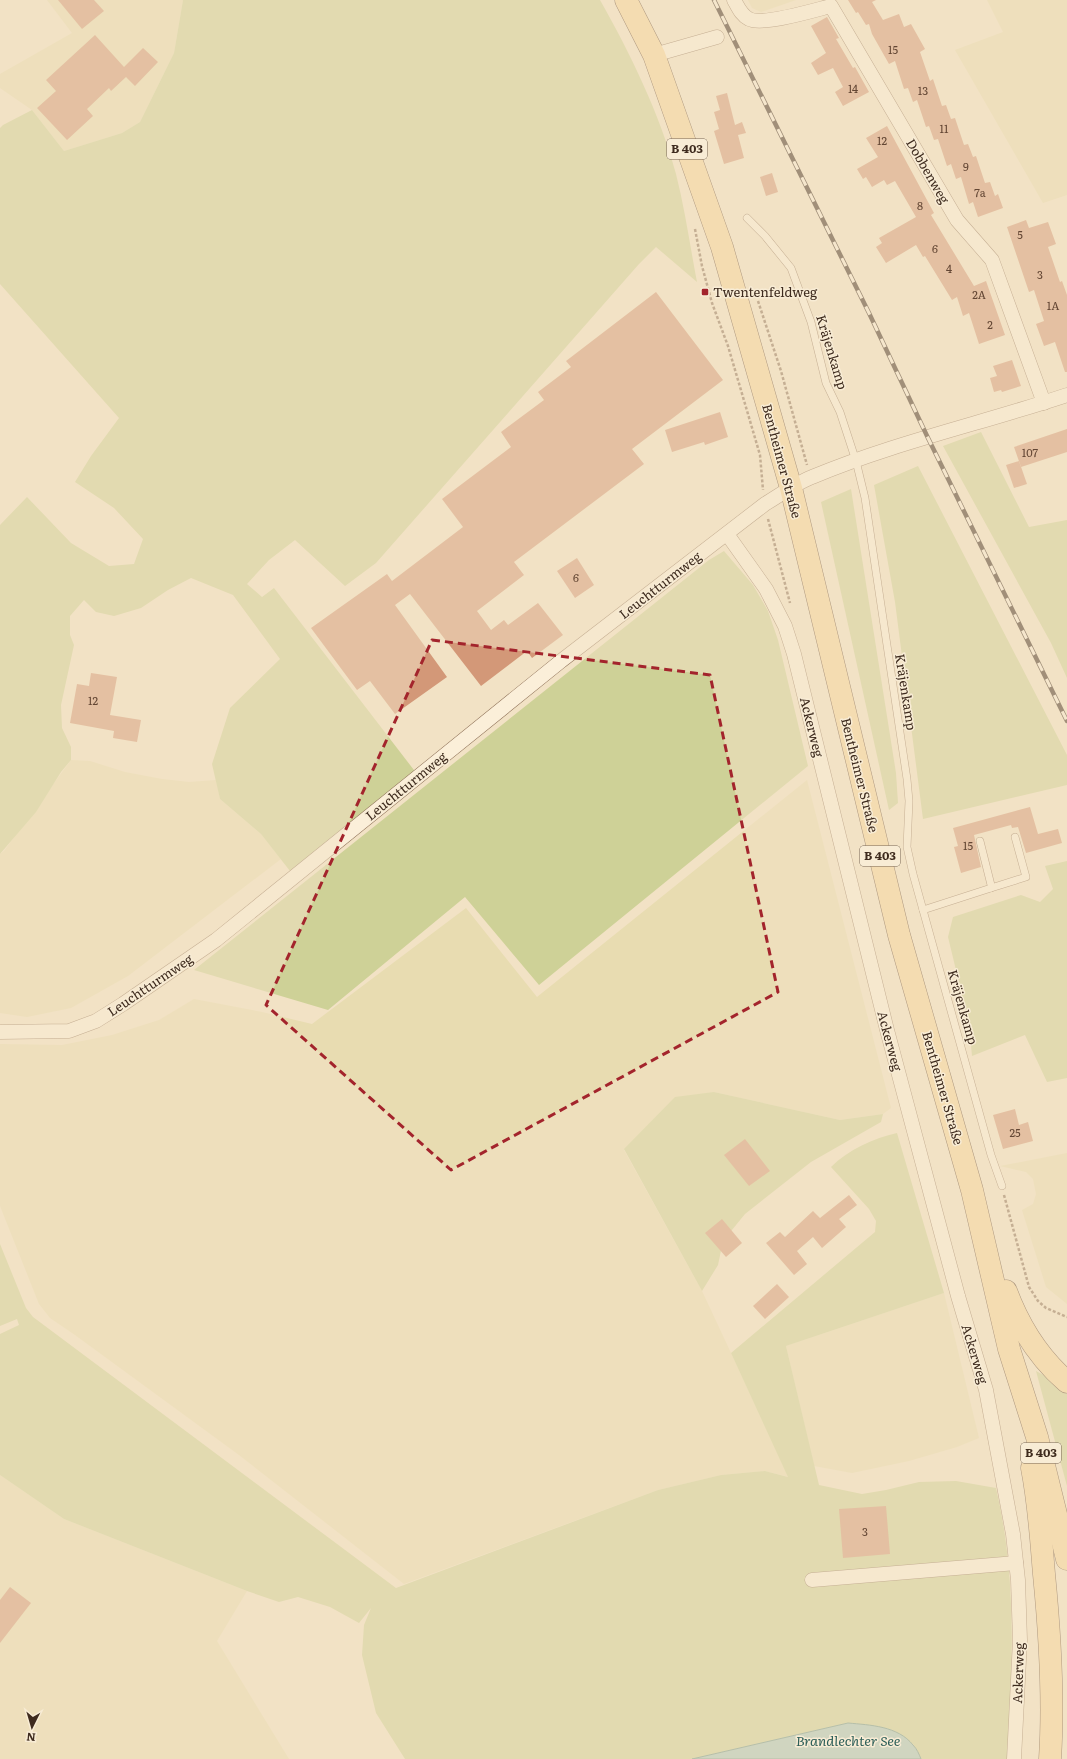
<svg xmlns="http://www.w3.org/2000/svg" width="1067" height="1759" font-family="Literata,serif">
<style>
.farmland{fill:#e8dcb1}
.green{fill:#ced197}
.water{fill:#a7c5ba;stroke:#6c9488}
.building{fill:#d39878}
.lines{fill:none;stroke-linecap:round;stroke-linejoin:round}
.service-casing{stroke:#8f7259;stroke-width:8}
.minor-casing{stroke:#8f7259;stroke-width:15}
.primary-casing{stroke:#5c402d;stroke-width:23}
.path{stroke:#8f7259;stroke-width:2.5;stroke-dasharray:3 2;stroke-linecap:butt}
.service{stroke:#fbefd9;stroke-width:7}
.minor{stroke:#fbefd9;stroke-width:14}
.primary{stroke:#f7d59a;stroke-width:22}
.rail-casing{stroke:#3e2b1e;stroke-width:4.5}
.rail{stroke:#f8ecd5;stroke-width:3;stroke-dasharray:9;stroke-linecap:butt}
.marked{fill:none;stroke:#a3242c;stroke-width:3;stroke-dasharray:8 5;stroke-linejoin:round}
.poi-dot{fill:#a3242c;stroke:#f8ecd5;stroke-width:1.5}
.labels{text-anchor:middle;stroke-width:3;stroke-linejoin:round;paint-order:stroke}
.number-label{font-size:11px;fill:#634634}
.shield{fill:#f8ecd5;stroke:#766555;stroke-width:1}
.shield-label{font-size:12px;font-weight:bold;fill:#3e2b1e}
.street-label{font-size:13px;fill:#3e2b1e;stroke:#f8ecd5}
.poi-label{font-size:13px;fill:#3e2b1e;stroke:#f8ecd5;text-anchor:start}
.water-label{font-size:14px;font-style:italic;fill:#2c5e58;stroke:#f8ecd5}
</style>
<rect width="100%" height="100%" fill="#f2e2c5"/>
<!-- farmland -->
<g class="farmland">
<polygon points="47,0 183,0 174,53 140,122 122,133 64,151 32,110 0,88 0,74 72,33"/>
<polygon points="748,0 796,0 761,12 752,8"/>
<polygon points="987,0 1067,0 1067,195 1043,203 955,50 1003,32"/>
<polygon points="71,760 90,761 125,772 162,779 189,782 216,780 220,799 261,834 281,859 128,976 71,1008 27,1017 0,1013 0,854 4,851"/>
<polygon points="807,780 891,1108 883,1114 840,1120 714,1092 624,1150 702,1291 789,1477 765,1471 721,1475 658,1490 404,1584 239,1455 75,1335 50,1318 39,1304 0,1206 0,1044 62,1045 112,1035 159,1020 194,999 262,1012 312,1024 466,908 537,997"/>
<polygon points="1067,1153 1067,1304 1046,1287 1022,1210 1033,1204 1036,1194 1033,1179 1026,1172 1000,1166"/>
<polygon points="944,1293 979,1438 957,1447 909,1461 852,1473 814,1466 786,1346"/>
<polygon points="0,1475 64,1519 247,1591 217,1641 289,1759 0,1759"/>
</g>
<!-- green -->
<g class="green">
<path d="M183,0H600C630,53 660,114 676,174C685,209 690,246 697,282L656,247L639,264L376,563L345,586L295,540L269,560L247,584L262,597L274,588L417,774L290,871L261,834L220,799L212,764L230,708L280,659L233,595L191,578L168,590L141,608L114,616L96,612L84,600L70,616V635L74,645L61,705L62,728L71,747V760L61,772L36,812L0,854V525L27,497L71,543L109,566L134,564L143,539L114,508L75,482L91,456L119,418L0,284V128L3,125L32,110L64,151L122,133L140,122L174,53Z"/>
<polygon points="981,432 1029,527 1067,520 1067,678 1051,643 943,446"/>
<polygon points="918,466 1067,755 1067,785 923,819 895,602 874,485"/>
<polygon points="851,489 896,773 898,803 889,810 821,502"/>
<polygon points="724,551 753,585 768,611 778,640 808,766 539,985 465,897 328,1010 194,970 709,560"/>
<polygon points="1067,861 1067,1078 1047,1082 1025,1035 972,1056 969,1024 948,937 953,917 1021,895 1040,902 1053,889 1045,866"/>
<polygon points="714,1092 840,1120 883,1114 881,1122 811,1162 745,1214 723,1241 718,1265 702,1291 624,1149 675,1097"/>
<path d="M897,1133L944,1293L786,1346L819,1485L862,1494L886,1490L919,1482L956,1481L996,1488C1017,1577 1013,1668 1007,1759H921L913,1744L848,1723L692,1759H405L376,1713L362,1655L364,1625L371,1608L359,1623L330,1607L298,1597L279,1602L247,1591L64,1519L0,1475V1334L19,1325L17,1319L0,1326V1244L26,1308L33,1317L396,1588L658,1490L721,1475L765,1471L788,1477L731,1353L875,1232L876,1221L869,1209L831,1167C848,1150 874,1138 897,1133Z"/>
<polygon points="1036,1371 1051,1379 1067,1394 1067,1486"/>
</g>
<!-- water -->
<path class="water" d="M848,1723C870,1725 898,1726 913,1745C917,1749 919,1754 921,1759H692Z"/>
<!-- building -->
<g class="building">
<polygon points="58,0 94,0 104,11 82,29"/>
<polygon points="848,0 876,0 872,2 883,20 899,14 904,27 911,24 925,49 920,52 930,81 933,79 942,106 946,105 951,119 955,118 964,145 968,144 973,157 976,156 985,183 990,182 995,196 998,194 1003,208 978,217 973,202 969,204 961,177 956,179 951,164 947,166 938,139 934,140 929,126 926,127 917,100 913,102 908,88 904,89 895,61 889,64 872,34 869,24 866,25 858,12 856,13"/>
<polygon points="827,17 839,38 836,39 853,68 855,67 869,92 843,106 835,92 843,87 833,68 818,75 811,63 826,53 811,26"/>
<polygon points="95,35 124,67 143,48 158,62 135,86 126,77 111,91 109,88 87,109 93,116 67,140 37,108 56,91 46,80"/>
<polygon points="727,93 735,125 742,122 746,133 738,135 744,158 724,164 714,131 719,129 714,112 720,110 716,96"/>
<polygon points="887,126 934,213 931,215 974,286 986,281 1005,335 979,344 969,313 963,316 957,297 952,300 925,256 923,257 916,245 886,263 876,247 882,243 879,238 916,217 895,181 887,185 884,180 872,187 866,177 863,179 857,169 878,157 866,138"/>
<polygon points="772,173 778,192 766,196 760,177"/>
<polygon points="1026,220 1029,228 1048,222 1056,244 1048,247 1060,282 1062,281 1067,295 1067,372 1065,372 1055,342 1044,346 1036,324 1044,321 1034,290 1029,292 1007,227"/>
<polygon points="656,292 723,380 632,449 644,464 514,562 524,575 477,611 491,630 504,620 508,625 538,603 563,635 532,658 527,651 481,686 410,594 395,605 447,677 395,714 370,681 357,690 311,628 387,574 392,581 463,527 442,499 511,447 501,432 544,400 538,392 571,367 566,361"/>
<polygon points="1012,360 1021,386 1002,392 1001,390 994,392 990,378 997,376 993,366"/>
<polygon points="720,412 728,437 705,445 704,442 672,452 665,430"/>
<polygon points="1067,429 1067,452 1021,467 1014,447"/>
<polygon points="1019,461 1027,484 1014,488 1006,465"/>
<polygon points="577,558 594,585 575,598 557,571"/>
<polygon points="91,673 117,677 110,715 141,720 137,742 113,738 114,731 70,723 77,684 89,686"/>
<polygon points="1030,807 1038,834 1058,829 1062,843 1026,853 1018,827 1012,828 1011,825 974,835 981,867 961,873 954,847 958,846 953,828"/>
<polygon points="1015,1109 1019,1125 1028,1122 1033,1141 1003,1149 993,1115"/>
<polygon points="745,1139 770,1171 749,1186 724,1155"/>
<polygon points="849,1195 857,1205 839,1219 846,1227 822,1248 813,1237 797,1251 807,1264 794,1275 766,1243 780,1232 785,1237 813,1211 820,1218"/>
<polygon points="722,1219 742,1243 726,1257 705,1233"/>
<polygon points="777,1284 789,1297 765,1319 753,1306"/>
<polygon points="886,1506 890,1554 843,1558 839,1509"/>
<polygon points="10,1587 31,1603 0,1643 0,1600"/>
</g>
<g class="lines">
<defs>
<g id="service">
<polyline points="747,218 765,236 791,268 811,322 826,383 840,412 856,461 865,498 907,779 909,801 907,847 913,874 991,1155 1002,1186"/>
<polyline points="991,888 1026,877 1015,837"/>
<polyline points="923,910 991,888 991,885 980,841"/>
</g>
<g id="minor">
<path d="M734,0C738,7 741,15 749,19C762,26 815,10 831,6L957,220L992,260L1044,403"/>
<polyline points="654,55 717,37"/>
<polyline points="727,534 766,589 785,626 794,654 887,1030 958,1296 986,1390 1013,1534 1018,1580 1020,1640 1014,1759"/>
<path d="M0,1032L69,1031L96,1021L123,1004L216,940L561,661L765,504C780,495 796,483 812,477C893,443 983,423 1067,395"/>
<polyline points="812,1580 1016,1563"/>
</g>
<g id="primary">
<polyline points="626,0 654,55 722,247 791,488 899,935 972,1190 1009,1349 1037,1437 1067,1559"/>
<path d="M1006,1291C1019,1326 1038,1357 1067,1382"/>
<path d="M1032,1468C1039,1503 1041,1539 1044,1574C1050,1635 1054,1697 1050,1759"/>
</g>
</defs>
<!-- service casing -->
<use href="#service" class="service-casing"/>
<!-- minor casing -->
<use href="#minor" class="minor-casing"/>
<!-- primary casing -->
<use href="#primary" class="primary-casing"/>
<!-- path -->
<g class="path">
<polyline points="695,229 702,266 712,303 728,346 760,455 763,490"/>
<polyline points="758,301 781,371 807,465"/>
<polyline points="768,519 790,603"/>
<polyline points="1004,1195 1029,1287 1038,1301 1046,1308 1067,1317"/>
</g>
<!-- service -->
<use href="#service" class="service"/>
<!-- minor -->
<use href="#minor" class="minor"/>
<!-- primary -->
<use href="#primary" class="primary"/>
<defs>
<polyline id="rail" points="714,0 869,313 928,438 1067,721"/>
</defs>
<!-- rail casing -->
<use href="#rail" class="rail-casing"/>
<!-- rail -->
<use href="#rail" class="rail"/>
</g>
<!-- marked area -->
<path d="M0 0H1067V1759H0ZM432,640L710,675L778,992L451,1170L266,1005Z" fill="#f2e2c5" fill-opacity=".55" fill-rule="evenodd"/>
<path class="marked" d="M432,640L710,675L778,992L451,1170L266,1005Z"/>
<!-- markers -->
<rect class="poi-dot" x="701" y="288" width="8" height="8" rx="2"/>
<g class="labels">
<!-- number labels -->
<g class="number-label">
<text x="893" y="54">15</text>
<text x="853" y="93">14</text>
<text x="923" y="95">13</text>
<text x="944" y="133">11</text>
<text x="882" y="145">12</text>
<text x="966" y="171">9</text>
<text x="980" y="197">7a</text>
<text x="920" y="210">8</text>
<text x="1020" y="239">5</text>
<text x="935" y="253">6</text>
<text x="949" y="273">4</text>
<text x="1040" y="279">3</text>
<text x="979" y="299">2A</text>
<text x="1053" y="310">1A</text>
<text x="990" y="329">2</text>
<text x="1030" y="457">107</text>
<text x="576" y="582">6</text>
<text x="93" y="705">12</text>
<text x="968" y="850">15</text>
<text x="1015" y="1137">25</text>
<text x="865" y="1536">3</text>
</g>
<!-- shield labels -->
<g class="shield">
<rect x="667" y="139" width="40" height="20" rx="3"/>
<rect x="860" y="846" width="40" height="20" rx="3"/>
<rect x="1021" y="1443" width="40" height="20" rx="3"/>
</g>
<g class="shield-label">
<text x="687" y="153">B 403</text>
<text x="880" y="860">B 403</text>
<text x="1041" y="1457">B 403</text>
</g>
<!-- street labels -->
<g class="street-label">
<text transform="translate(928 171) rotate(60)" y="5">Dobbenweg</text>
<text transform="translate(832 352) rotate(73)" y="5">Kräjenkamp</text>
<text transform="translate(782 461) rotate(75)" y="5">Bentheimer Straße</text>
<text transform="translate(660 585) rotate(-38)" y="5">Leuchtturmweg</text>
<text transform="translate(906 692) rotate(81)" y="5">Kräjenkamp</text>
<text transform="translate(812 727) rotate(76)" y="5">Ackerweg</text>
<text transform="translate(860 775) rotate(76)" y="5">Bentheimer Straße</text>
<text transform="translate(406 786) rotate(-39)" y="5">Leuchtturmweg</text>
<text transform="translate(150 985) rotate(-34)" y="5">Leuchtturmweg</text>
<text transform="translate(963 1007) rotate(74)" y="5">Kräjenkamp</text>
<text transform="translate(890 1041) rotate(75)" y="5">Ackerweg</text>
<text transform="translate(943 1088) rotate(74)" y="5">Bentheimer Straße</text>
<text transform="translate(975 1354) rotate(73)" y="5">Ackerweg</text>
<text transform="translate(1018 1673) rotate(-88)" y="5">Ackerweg</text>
</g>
<!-- poi labels -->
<g class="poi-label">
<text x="713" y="297">Twentenfeldweg</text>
</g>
<!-- water labels -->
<g class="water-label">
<text x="848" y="1746">Brandlechter See</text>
</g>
</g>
<!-- north arrow -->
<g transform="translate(32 1727) rotate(185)" stroke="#f8ecd5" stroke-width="3" paint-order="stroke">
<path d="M0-3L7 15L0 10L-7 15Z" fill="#3e2b1e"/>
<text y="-6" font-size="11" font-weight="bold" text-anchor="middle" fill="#3e2b1e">N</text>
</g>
</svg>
